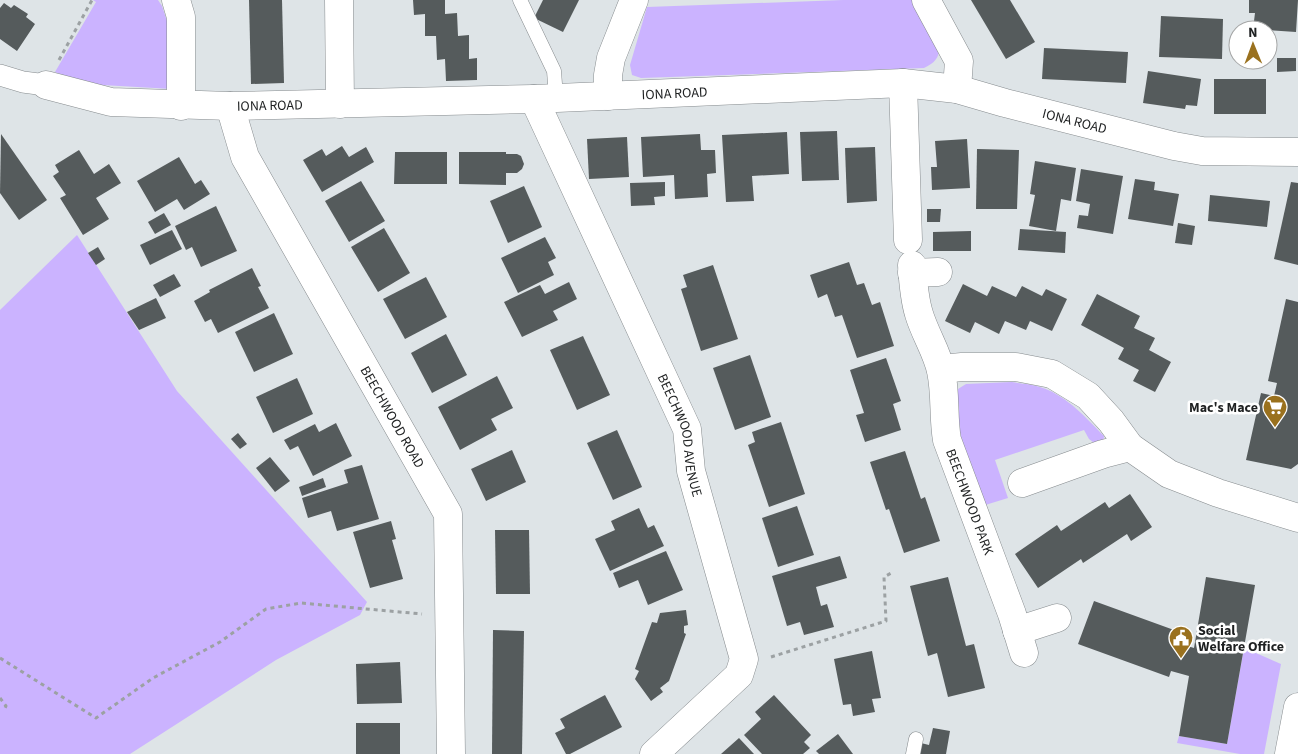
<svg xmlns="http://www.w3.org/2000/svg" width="1298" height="754" font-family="'Source Sans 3',sans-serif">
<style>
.green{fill:#cbb3ff}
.building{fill:#555b5c}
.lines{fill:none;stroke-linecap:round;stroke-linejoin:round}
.service-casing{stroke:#868b8e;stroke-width:15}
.pedestrian-casing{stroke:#868b8e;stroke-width:22}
.minor-casing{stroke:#868b8e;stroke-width:29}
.tertiary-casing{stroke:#868b8e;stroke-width:29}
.path{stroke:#9ca1a3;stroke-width:3;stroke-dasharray:4 4;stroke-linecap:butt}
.service{stroke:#fff;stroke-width:14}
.pedestrian{stroke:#fff;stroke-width:21}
.minor{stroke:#fff;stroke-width:28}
.tertiary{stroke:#fff;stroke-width:28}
.labels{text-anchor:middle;stroke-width:5;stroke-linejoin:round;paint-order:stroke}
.street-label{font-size:14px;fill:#1e2021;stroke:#fff}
.poi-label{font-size:14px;font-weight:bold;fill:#1e2021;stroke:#fff;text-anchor:end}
</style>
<rect width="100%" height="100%" fill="#dee4e7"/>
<!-- green -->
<g class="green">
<polygon points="93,0 158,0 162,6 175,45 172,89 85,84 55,72 96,2"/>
<path d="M843,0H913C926,20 958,54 924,68L641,78L632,75L630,65L647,7Z"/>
<polygon points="77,235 177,391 367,602 360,615 276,660 130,754 0,754 0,310"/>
<path d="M1012,382C1022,384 1033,384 1043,388C1068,397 1085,417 1104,436L1103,444L1098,446L1089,439L1084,430L995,460L1008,498L982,506C969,469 951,430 958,389L966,384Z"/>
<polygon points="1244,648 1281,664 1264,754 1240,754 1177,743 1179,736 1227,744"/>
</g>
<!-- building -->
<g class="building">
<polygon points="249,0 282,0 284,83 251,84"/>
<polygon points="413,0 445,0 445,14 457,13 458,36 469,35 469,59 477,58 477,80 446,81 445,59 437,60 436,36 425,36 425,14 414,15"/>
<polygon points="543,0 579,0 563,32 534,18"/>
<polygon points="971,0 1010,0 1035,42 1006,59"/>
<polygon points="1249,0 1298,0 1296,32 1253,29 1255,13 1249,13"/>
<polygon points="4,3 11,8 14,5 28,14 26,17 35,24 17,51 0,39 0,8"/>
<polygon points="1161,16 1223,19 1222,59 1159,57"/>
<polygon points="1044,48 1128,52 1126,83 1042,79"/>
<polygon points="1277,58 1296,58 1296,71 1277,72"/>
<polygon points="1148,71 1201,79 1197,106 1186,105 1185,109 1143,103"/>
<rect x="1214" y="79" width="52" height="35"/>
<polygon points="837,131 839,180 802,181 800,132"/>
<polygon points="787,132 789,174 752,176 754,201 726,202 722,135"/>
<polygon points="1,134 47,200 19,220 0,193"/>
<polygon points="700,134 701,150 715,150 716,173 707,174 708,197 675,199 674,175 643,177 641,137"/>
<polygon points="627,137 629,177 589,179 587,139"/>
<polygon points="967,139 970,188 932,190 931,167 937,167 935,141"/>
<polygon points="342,146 349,157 366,147 374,162 322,192 303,160 322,149 326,156"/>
<polygon points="875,147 877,201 847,203 845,148"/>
<polygon points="977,149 1019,150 1017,209 976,209"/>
<polygon points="79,150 94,174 109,164 121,183 96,198 109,219 83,235 60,198 66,195 53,176 59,172 55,165"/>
<polygon points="395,152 447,152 447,184 394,184"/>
<polygon points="459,152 506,152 506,154 517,154 521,156 524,164 522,169 517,173 506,173 506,185 459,184"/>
<polygon points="179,157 195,184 201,180 210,194 184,210 177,199 155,212 137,181"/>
<polygon points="1035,161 1076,168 1071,201 1061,199 1056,231 1029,226 1035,195 1030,194"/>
<polygon points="1081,169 1123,176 1113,234 1077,228 1079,215 1088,216 1090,204 1076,201"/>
<polygon points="1135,179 1155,182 1154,190 1179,194 1173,226 1128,219"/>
<polygon points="361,181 385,221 349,242 325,201"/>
<polygon points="665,182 665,196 654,197 655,205 631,206 630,183"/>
<polygon points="1291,182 1298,183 1298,265 1274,259"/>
<polygon points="524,186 542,227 508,243 490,201"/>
<polygon points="1210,195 1270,201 1267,227 1208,221"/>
<polygon points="216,206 237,251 201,267 192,247 186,250 175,226"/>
<polygon points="927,209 941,209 940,222 927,222"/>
<polygon points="164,213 171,225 155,234 148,222"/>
<polygon points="1178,223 1195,226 1192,245 1175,243"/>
<polygon points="384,228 410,273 378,292 351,247"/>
<polygon points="1020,229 1066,232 1065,253 1018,250"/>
<polygon points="172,230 182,249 150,265 140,245"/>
<polygon points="971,231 971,251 933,251 933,232"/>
<polygon points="545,237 556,258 548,262 554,275 518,293 501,258"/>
<polygon points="98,247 105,259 96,265 88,253"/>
<polygon points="849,262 857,285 864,283 872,305 880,302 894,346 857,358 842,315 835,317 827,294 818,298 810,275"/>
<polygon points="713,265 738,339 701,351 681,289 687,287 683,275"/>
<polygon points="252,268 261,286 258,287 269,308 218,333 211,319 205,322 194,301 210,292 209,290"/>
<polygon points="174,274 181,286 160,297 153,285"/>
<polygon points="426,277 447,317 405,339 383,299"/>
<polygon points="569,282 577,299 553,311 558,320 522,337 504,302 540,285 545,294"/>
<polygon points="963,284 987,296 992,286 1016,297 1022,286 1042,296 1046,289 1067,299 1052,331 1030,321 1026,330 1005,321 999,334 975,322 970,333 945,321"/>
<polygon points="1097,294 1140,316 1134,328 1155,338 1149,350 1171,362 1155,392 1133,381 1139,370 1118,359 1124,348 1081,325"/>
<polygon points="156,298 166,318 139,330 127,312"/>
<polygon points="1286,299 1298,302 1298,464 1291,469 1246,460 1261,393 1274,396 1277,383 1268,381"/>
<polygon points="274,313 293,354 254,372 235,332"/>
<polygon points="446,334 467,375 432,393 411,353"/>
<polygon points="583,336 610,395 577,410 550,350"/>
<polygon points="750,355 771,417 735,430 713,368"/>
<polygon points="886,358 901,401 893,404 901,430 865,442 856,415 864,413 850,370"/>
<polygon points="497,376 513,408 491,419 497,430 460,450 438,407"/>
<polygon points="297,378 313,414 273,433 256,397"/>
<polygon points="781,422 805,494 769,507 748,445 755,442 752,432"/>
<polygon points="336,423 352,456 313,476 298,446 290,450 284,440 315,424 319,432"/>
<polygon points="617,430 642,487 613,500 587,443"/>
<polygon points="238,433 247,444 240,449 231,439"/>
<polygon points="512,450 526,482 486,501 471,469"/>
<polygon points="905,451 921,499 925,497 940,541 904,553 889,509 886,510 870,462"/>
<polygon points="270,457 290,481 275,492 256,468"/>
<polygon points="362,465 379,519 337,531 331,511 308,518 302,498 348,483 344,470"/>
<polygon points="323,478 326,487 302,496 299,487"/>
<polygon points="1130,494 1152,527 1131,541 1127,534 1083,563 1081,559 1038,588 1015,554 1057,525 1061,531 1105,502 1109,508"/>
<polygon points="797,506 814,555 778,567 762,518"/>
<polygon points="639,508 648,528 654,525 664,546 610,571 595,539 615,530 611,521"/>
<polygon points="391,521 396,539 392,540 403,579 370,588 353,532"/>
<polygon points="495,530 529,530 530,594 496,594"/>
<polygon points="666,551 683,590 648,605 638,580 619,588 613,573"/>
<polygon points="840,556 847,578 816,587 821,606 827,604 834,627 804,635 800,622 787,626 772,576"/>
<polygon points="948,577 966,646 974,644 985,688 948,697 937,653 928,656 910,586"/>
<polygon points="1206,577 1255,585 1227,744 1179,736 1189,676 1171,671 1169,677 1078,644 1094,601 1185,634 1181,644 1194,648"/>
<polygon points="686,610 688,625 684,626 684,633 686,634 669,681 660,688 663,692 651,701 635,679 639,671 635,669 652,622 657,623 660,613"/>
<polygon points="493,630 524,631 522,754 492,754"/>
<polygon points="872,651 881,698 872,699 875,712 853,716 851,704 843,705 834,659"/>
<polygon points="400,662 402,703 357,704 356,664"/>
<polygon points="605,695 622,727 570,754 566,754 555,733 565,728 560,719"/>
<polygon points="774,695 811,735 804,742 810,748 803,754 762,754 744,735 761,719 755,712"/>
<rect x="356" y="723" width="44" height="31"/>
<polygon points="933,728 950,731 946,754 919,754 921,743 929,745"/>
<polygon points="838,734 853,754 819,754 816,751"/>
<polygon points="739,738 754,754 721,754"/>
</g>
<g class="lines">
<defs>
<g id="service">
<polyline points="520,0 554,71 556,97"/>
<polyline points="913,754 916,739"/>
</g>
<polyline id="pedestrian" points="0,75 23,82 46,85"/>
<g id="minor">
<polyline points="176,0 181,17 181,106"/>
<polyline points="339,0 340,104"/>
<polyline points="926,0 959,61 957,89"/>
<polyline points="903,83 908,240"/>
<path id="s1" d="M46,85L111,102L230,106L534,99L903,83L957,89L1005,103L1174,146L1202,151L1298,152"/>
<polyline points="608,96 608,75 611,58 634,0"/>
<path id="s2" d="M534,99L687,429L691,471L744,659L739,675L654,754"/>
<path id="s3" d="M230,106L245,157L448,514L451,754"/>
<path id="s4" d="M912,265C913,281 914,298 919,314C925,334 937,352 941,371C946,394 943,418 947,440L1012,614L1024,653"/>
<polyline points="912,273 938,272"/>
<polyline points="941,369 962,367 1016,367 1052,374 1088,396 1111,421 1130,447 1169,474 1218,493 1298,518"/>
<polyline points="1022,483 1103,454 1130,447"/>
<polyline points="1017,631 1057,618"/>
</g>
<polyline id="tertiary" points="1289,754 1298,707"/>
</defs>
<!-- service casing -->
<use href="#service" class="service-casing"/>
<!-- pedestrian casing -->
<use href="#pedestrian" class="pedestrian-casing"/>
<!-- minor casing -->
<use href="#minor" class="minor-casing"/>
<!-- tertiary casing -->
<use href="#tertiary" class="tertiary-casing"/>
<!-- path -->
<g class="path">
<polyline points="59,60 92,0"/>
<polyline points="771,657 886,621 884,577 893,572"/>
<polyline points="0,658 96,718 153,678 220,642 266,609 301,603 422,614"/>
<polyline points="0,698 6,706 4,710"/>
</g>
<!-- service -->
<use href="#service" class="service"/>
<!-- pedestrian -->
<use href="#pedestrian" class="pedestrian"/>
<!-- minor -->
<use href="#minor" class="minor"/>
<!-- tertiary -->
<use href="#tertiary" class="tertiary"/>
</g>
<!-- icons -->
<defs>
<symbol id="supermarket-pin" viewBox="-11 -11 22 30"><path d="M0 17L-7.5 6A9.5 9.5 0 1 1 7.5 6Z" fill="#9a711e" stroke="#fff"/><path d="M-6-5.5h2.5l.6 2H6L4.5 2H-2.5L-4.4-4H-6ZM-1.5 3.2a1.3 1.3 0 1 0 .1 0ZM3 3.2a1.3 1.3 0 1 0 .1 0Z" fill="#fff"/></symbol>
<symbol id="civic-pin" viewBox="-11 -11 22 30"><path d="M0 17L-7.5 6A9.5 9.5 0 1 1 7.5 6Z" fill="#9a711e" stroke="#fff"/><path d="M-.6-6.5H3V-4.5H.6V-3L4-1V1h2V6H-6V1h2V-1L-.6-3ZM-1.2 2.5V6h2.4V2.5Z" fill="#fff"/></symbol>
</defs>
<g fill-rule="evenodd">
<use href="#supermarket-pin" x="1261" y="393" width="28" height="38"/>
<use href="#civic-pin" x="1167" y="624" width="28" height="38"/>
</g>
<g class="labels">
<!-- street labels -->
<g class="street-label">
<text dy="5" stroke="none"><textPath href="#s1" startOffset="631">IONA ROAD</textPath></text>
<text dy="5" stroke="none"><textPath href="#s1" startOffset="226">IONA ROAD</textPath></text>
<text dy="5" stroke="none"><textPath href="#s1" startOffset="1036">IONA ROAD</textPath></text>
<text dy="5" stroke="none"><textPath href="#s3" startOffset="352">BEECHWOOD ROAD</textPath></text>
<text dy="5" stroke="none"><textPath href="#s2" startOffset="368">BEECHWOOD AVENUE</textPath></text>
<text dy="5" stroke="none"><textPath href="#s4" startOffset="246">BEECHWOOD PARK</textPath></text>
</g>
<!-- poi labels -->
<g class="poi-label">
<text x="1258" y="412">Mac's Mace</text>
<text x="1198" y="635" text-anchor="start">Social<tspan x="1198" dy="16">Welfare Office</tspan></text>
</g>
</g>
<!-- north arrow -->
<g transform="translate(1253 45) rotate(359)"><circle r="24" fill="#ffffff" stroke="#a5a6a6"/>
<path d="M0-4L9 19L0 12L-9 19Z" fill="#9a711e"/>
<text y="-8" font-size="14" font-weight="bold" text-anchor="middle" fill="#1e2021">N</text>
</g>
</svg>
